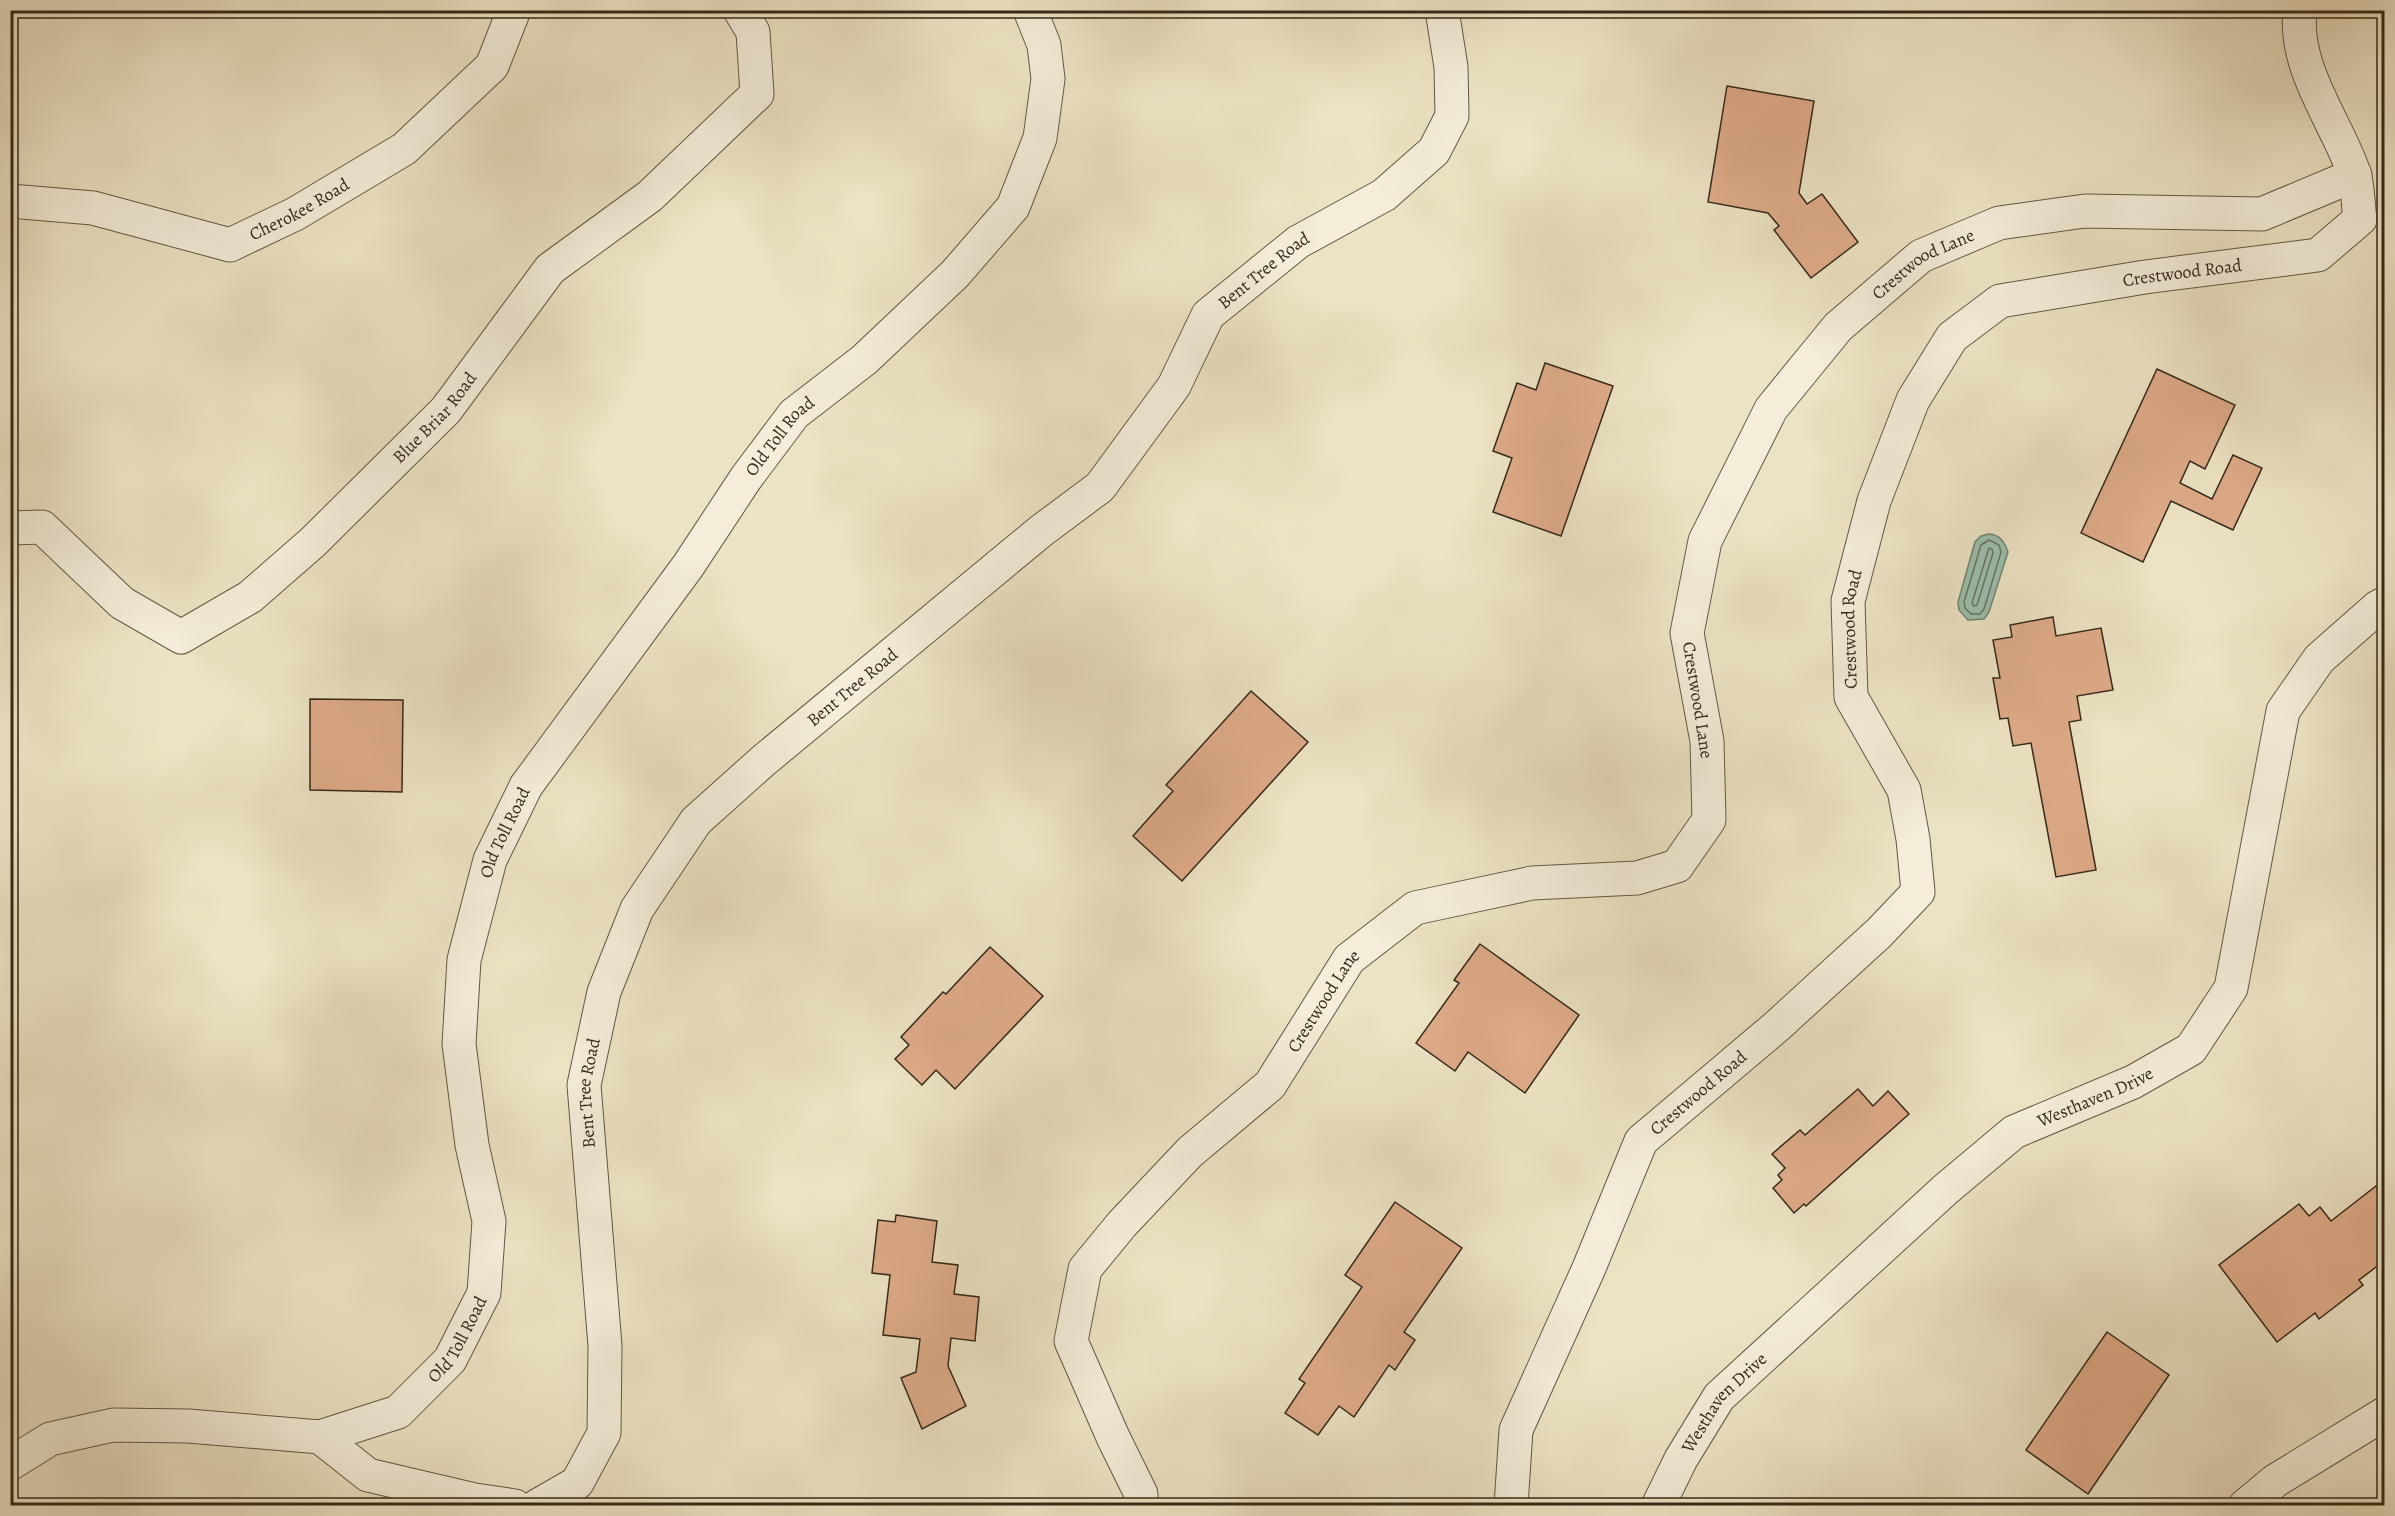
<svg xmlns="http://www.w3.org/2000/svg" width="2395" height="1516" font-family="Alegreya,serif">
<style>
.water{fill:#9abfad;stroke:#728372;stroke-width:1.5}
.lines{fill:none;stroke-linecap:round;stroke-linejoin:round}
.shore{stroke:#687464;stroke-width:1.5}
.building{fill:#deab89;stroke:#35291a;stroke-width:1.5}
.minor-casing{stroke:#635844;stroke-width:35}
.minor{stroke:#f3edd9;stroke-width:33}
.labels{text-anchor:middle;stroke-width:4.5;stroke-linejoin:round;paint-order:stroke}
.street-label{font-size:18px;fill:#35291a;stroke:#f3edd9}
</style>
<rect width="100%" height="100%" fill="#ece3c4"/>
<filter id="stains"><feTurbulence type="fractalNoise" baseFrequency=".00333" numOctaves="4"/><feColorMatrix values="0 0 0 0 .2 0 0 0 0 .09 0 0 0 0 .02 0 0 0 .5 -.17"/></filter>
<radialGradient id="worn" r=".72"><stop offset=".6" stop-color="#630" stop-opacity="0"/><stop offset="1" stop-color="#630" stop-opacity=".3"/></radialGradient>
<!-- water -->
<path class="water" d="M1989,534C2000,535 2004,541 2008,552L1989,612L1984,619L1968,620L1959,610L1958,602L1975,542L1981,536Z"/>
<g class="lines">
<!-- shore -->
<g class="shore">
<polygon points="1989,540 1999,545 2001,552 1984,609 1980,614 1971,614 1965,608 1964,602 1981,545"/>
<polygon points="1989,548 1992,549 1993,553 1977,605 1974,606 1972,603"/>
</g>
</g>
<!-- building -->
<g class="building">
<polygon points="1727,86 1814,101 1799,193 1807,204 1822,194 1858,242 1811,278 1774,230 1779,226 1768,213 1708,202"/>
<polygon points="1545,363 1613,386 1561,536 1493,512 1512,458 1493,451 1517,383 1536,390"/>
<polygon points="2157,369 2235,405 2205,469 2190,461 2180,483 2212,499 2233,455 2262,468 2233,530 2171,501 2143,562 2081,533"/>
<polygon points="2053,617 2056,636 2101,628 2113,690 2077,696 2081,720 2069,722 2096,870 2056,877 2031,743 2013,746 2008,718 2000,719 1993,678 2000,678 1993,640 2012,637 2010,625"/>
<polygon points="1251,691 1308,742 1182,881 1133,836 1173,791 1166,785"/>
<polygon points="310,699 403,700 402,792 310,790"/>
<polygon points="1480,944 1579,1015 1525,1093 1468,1052 1455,1071 1416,1043 1459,983 1454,980"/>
<polygon points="990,947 1043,996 955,1089 936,1070 922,1085 895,1059 909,1045 901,1037 943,992 946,994"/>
<polygon points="1858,1089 1873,1106 1888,1091 1909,1114 1806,1206 1804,1204 1794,1213 1773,1188 1782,1180 1778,1175 1785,1168 1772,1154 1800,1130 1805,1135"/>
<polygon points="2376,1186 2384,1197 2384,1261 2359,1280 2363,1285 2319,1319 2315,1313 2277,1342 2219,1265 2299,1204 2309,1216 2320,1207 2331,1221"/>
<polygon points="1395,1202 1462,1248 1404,1332 1415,1340 1395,1370 1389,1365 1354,1417 1339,1406 1318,1435 1285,1413 1305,1383 1299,1379 1362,1287 1345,1275"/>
<polygon points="896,1215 937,1221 932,1262 958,1265 954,1294 979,1297 975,1341 951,1338 948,1366 966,1406 922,1429 901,1378 916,1372 920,1339 883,1335 890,1275 872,1273 878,1220 895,1222"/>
<polygon points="2107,1332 2169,1375 2088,1494 2026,1450"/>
</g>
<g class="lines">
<defs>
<g id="minor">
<path id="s1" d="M10,201L93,208L230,245L295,214L404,149L492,66L514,10"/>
<path id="s2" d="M10,528L42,527L122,603L181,637L250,597L313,542L446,410L550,269L650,196L757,94L753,32L740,10"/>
<polyline points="320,1437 368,1475 475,1500 515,1506"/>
<path id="s3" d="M10,1464L50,1439L113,1425L188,1426L320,1437L398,1412L450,1360L484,1293L489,1221L472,1145L459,1044L464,960L490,860L526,786L688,566L746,478L794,414L864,360L955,274L1013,207L1040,138L1048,79L1044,45L1030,10"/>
<path id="s4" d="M537,1506L577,1483L604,1433L605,1346L584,1085L604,992L637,909L696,821L763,761L1041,531L1100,487L1174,386L1208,315L1298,242L1384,195L1434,151L1452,116L1451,67L1442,10"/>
<path id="s5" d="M1141,1506V1494L1113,1437L1071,1341L1085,1269L1122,1224L1190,1152L1270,1085L1349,959L1415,908L1532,883L1637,878L1677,866L1709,820L1707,741L1687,633L1705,541L1771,409L1838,327L1921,256L1999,223L2085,211L2262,214L2355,175"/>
<path id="s6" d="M1511,1506L1516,1430L1589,1268L1641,1141L1776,1027L1879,933L1918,892L1913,839L1904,790L1851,697L1848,601L1874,501L1913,400L1952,337L2000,301L2145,277L2318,255L2360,219C2358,205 2358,187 2354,173C2336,121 2293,68 2300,10"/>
<path id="s7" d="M1658,1506L1681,1459L1719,1397L1946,1189L2014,1132L2133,1082L2191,1049L2231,988L2283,711L2319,659L2378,607L2384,604"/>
<polyline points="2245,1506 2275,1481 2384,1414"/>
</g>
</defs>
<!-- minor casing -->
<use href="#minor" class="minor-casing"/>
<!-- minor -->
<use href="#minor" class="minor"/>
</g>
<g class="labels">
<!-- street labels -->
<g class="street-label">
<text dy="6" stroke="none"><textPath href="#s1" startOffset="303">Cherokee Road</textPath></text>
<text dy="6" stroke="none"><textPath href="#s5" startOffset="1713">Crestwood Lane</textPath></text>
<text dy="6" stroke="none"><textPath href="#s4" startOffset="1542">Bent Tree Road</textPath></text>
<text dy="6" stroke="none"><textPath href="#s6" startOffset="1600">Crestwood Road</textPath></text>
<text dy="6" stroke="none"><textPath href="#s2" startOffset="548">Blue Briar Road</textPath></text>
<text dy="6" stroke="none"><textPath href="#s3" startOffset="1504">Old Toll Road</textPath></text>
<text dy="6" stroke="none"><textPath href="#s6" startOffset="1042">Crestwood Road</textPath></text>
<text dy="6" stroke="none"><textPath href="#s4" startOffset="948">Bent Tree Road</textPath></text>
<text transform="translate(1698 700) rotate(81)" y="6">Crestwood Lane</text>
<text dy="6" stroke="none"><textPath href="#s3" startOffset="1020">Old Toll Road</textPath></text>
<text dy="6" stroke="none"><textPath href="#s5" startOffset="615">Crestwood Lane</textPath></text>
<text dy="6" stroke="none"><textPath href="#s4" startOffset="444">Bent Tree Road</textPath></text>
<text dy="6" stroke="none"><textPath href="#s6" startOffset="466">Crestwood Road</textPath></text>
<text dy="6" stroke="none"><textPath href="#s7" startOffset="610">Westhaven Drive</textPath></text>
<text dy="6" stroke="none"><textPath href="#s3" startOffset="496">Old Toll Road</textPath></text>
<text dy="6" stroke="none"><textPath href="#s7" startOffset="124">Westhaven Drive</textPath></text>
</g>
</g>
<!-- margin -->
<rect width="2395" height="1516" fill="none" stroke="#ece3c4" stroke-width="36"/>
<rect x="12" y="12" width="2371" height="1492" fill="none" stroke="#35291a" stroke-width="3"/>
<rect x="18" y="18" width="2359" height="1480" fill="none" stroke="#35291a" stroke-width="1.5"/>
<rect width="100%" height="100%" filter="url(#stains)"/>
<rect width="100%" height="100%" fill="url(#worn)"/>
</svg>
